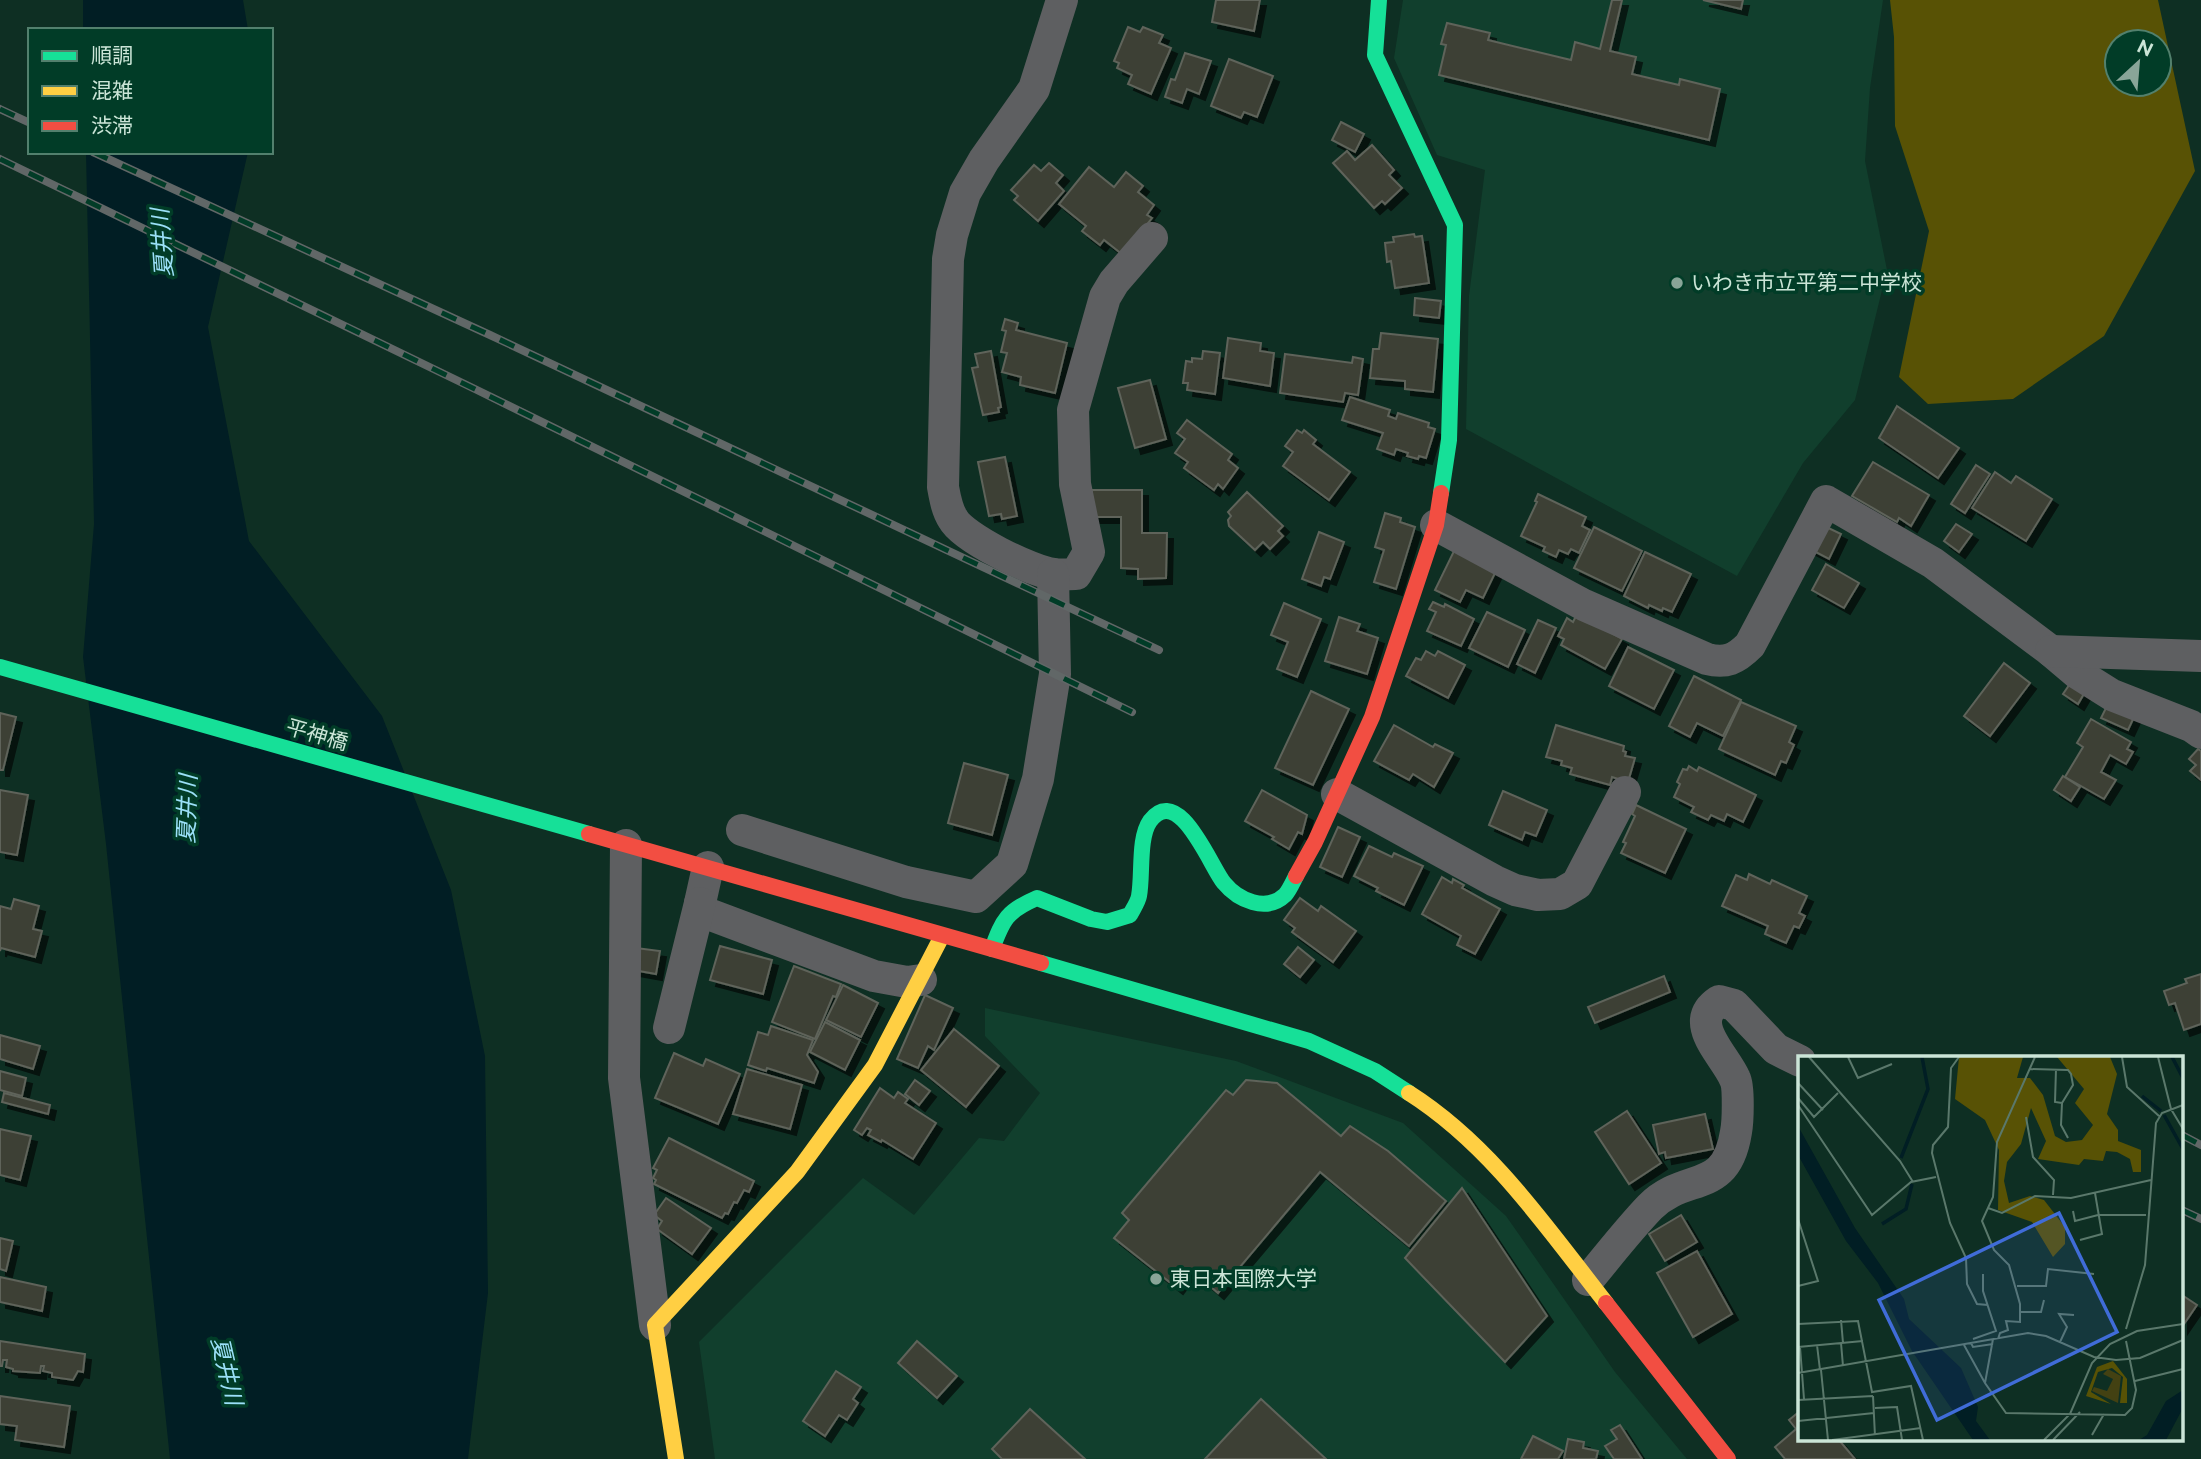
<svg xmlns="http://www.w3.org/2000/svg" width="2201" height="1459" font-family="Raleway,'Noto Sans JP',sans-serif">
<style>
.built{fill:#113f2d}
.forest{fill:#585205;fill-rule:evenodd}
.water{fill:#011e24}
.building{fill:#3e4036;stroke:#5e635a;stroke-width:2;filter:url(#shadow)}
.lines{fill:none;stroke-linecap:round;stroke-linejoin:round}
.street{stroke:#5e5f61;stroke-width:32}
.fast{stroke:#16e098;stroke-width:16}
.slow{stroke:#ffcf43;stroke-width:16}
.jam{stroke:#f24e42;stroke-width:16}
.rail-casing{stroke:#616767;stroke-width:8}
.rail{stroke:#013c27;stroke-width:5;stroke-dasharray:16;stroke-linecap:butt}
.poi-dot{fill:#89a598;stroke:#013c27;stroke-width:2.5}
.labels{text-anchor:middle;stroke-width:7;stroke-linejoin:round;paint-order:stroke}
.poi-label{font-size:21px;fill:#cbe5d7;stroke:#013c27;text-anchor:start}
.street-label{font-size:21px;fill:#cbe5d7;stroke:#013c27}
.water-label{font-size:23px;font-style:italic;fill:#9be0f8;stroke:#013c27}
.inset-river{fill:none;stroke:#011e24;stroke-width:3.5}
.inset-road{fill:none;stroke:#5a786b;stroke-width:2}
.view{fill:#406cd8;fill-opacity:0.15;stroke:#406cd8;stroke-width:3.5}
.inset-edge{fill:none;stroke:#cbe5d7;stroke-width:3.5}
</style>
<defs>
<filter id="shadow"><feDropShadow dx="6" dy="6" stdDeviation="0" flood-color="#0009"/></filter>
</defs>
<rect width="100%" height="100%" fill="#0e2f23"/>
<!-- built -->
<g class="built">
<polygon points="1403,0 1883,0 1870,88 1865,161 1887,270 1855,400 1803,463 1737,576 1466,429 1469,296 1485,170 1437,155 1394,58"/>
<polygon points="985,1008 1236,1061 1403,1123 1506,1216 1615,1372 1687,1459 715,1459 699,1342 863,1178 914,1215 979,1138 1004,1141 1040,1093 985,1036"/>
</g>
<!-- forest -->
<path class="forest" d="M1890,0H2158L2195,171L2104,336L2013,399L1928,404L1899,377L1929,231L1895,126L1894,37ZM2117,42H2159V84H2117Z"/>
<!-- water -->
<g class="water">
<polygon points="83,0 243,0 248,30 83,30"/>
<polygon points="86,152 248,152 208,327 249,541 382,716 451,890 485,1056 488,1293 468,1459 170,1459 106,844 83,657 94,524"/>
</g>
<!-- building -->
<g class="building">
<polygon points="1216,0 1260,0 1254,31 1212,22"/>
<polygon points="1612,0 1622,0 1610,51 1636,57 1632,74 1679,85 1680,79 1720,89 1709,140 1439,75 1446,45 1441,44 1447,23 1490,33 1488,40 1571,60 1575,42 1600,49"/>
<polygon points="1703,0 1743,0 1741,9"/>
<polygon points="1128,27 1140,32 1143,27 1163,35 1159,43 1171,48 1151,94 1128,84 1132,75 1117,68 1119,63 1114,61"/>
<polygon points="1185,53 1211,61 1199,94 1187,89 1182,103 1165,97 1171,79 1175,80"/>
<polygon points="1229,59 1273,76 1257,117 1244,112 1241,118 1211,106"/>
<polygon points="1341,122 1364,134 1355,152 1332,140"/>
<polygon points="1372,145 1394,170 1389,175 1402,188 1385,204 1382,201 1374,208 1333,163 1347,151 1355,160"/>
<polygon points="1049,163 1063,175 1056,183 1064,191 1038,221 1014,200 1018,196 1011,190 1034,165 1041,171"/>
<polygon points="1089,167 1114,187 1126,172 1143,186 1138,192 1154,205 1147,215 1152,218 1123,255 1104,240 1100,245 1082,231 1086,226 1059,204"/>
<polygon points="1414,234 1415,237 1422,236 1429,283 1395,288 1391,261 1387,262 1385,243 1394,242 1393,237"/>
<polygon points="1415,298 1441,301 1439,318 1414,315"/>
<polygon points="1005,319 1018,323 1016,330 1067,343 1055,393 1020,385 1021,377 1002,372 1007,353 1001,352 1006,331 1002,330"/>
<polygon points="1381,333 1438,339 1433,392 1405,389 1405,381 1370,378 1373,349 1379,349"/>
<polygon points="1228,338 1261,343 1260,351 1274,353 1270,386 1223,378"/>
<polygon points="991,351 1001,407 998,408 999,412 983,415 972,368 978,367 975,354"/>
<polygon points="1203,351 1220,353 1215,394 1187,390 1188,383 1183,383 1186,361 1192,362 1192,358 1202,359"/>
<polygon points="1285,354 1352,363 1353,357 1363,359 1358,395 1345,393 1343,402 1280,393"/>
<polygon points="1150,380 1166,439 1135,448 1118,388"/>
<polygon points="1350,397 1390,410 1388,416 1396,419 1398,413 1429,423 1428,427 1435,429 1426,458 1419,456 1418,459 1407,456 1408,453 1396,449 1394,455 1377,449 1383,433 1342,420"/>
<polygon points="1897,406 1959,448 1938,478 1879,438"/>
<polygon points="1187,420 1232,454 1228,460 1238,468 1223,489 1218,484 1214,490 1184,468 1188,462 1175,453 1185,439 1177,433"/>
<polygon points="1297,430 1302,433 1304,430 1316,440 1313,444 1350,472 1329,500 1283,466 1293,452 1285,446"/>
<polygon points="1005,457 1017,516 1002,519 1001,514 989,516 978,462"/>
<polygon points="1873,462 1929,495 1911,526 1899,518 1897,522 1852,496"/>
<polygon points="1976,465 1990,474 1965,513 1951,504"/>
<polygon points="1995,472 2011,483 2016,476 2052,499 2026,541 1972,508"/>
<polygon points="1092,490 1142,490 1142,533 1167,533 1166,578 1138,579 1138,569 1121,568 1121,517 1092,517"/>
<polygon points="1247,492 1283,526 1278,531 1283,536 1270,549 1263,542 1255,550 1229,526 1228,520 1231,516 1228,512"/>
<polygon points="1538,494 1586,517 1582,526 1590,530 1579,553 1571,549 1568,554 1559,550 1556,557 1543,551 1545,547 1521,536 1537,502 1535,501"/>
<polygon points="1385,513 1401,518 1400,522 1415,527 1396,589 1374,582 1384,550 1375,547"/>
<polygon points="1820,524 1841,534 1829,559 1808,548"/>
<polygon points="1956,524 1972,534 1959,552 1944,541"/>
<polygon points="1594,527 1642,551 1622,591 1574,568"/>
<polygon points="1319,532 1344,542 1330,579 1324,577 1321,586 1302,579"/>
<polygon points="1454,551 1496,571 1483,598 1466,590 1460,602 1435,590"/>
<polygon points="1645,552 1691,574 1672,612 1663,608 1662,611 1649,605 1648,608 1624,596"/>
<polygon points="1826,564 1859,583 1844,608 1812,590"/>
<polygon points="1433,602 1444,607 1445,604 1474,619 1461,646 1427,631 1436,612 1429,609"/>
<polygon points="1284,603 1321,619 1297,677 1277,669 1288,642 1271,635"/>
<polygon points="1487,612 1525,630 1508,667 1469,648"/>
<polygon points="1577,614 1622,639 1605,669 1561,645 1564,639 1558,636 1567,618 1573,622"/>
<polygon points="1339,617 1360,624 1357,631 1378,638 1367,674 1325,661"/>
<polygon points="1538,620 1556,628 1535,673 1517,664"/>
<polygon points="1628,647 1674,670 1654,709 1609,686"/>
<polygon points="1426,651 1435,656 1438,651 1465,665 1448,698 1406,676 1416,658 1421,660"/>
<polygon points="2004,663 2030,683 1990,736 1964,716"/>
<polygon points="1694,676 1741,700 1723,736 1697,723 1690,737 1669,726"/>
<polygon points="2074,678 2085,692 2078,704 2063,694"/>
<polygon points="1311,691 1349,709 1313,785 1275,768"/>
<polygon points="1741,702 1796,726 1789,742 1794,745 1786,763 1781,761 1775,775 1719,749"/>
<polygon points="2109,702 2135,715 2128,730 2101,718"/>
<polygon points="0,713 16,717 3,770 0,770"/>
<polygon points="2091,719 2131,742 2127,749 2133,752 2126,764 2110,755 2101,772 2116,780 2104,799 2065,777 2083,747 2077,743"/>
<polygon points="1394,725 1433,747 1435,744 1453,753 1434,787 1413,774 1409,780 1374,761"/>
<polygon points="1556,725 1624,746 1623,751 1626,752 1625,756 1635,758 1628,782 1612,777 1610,785 1570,774 1572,768 1561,765 1562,761 1546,757"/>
<polygon points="2198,749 2201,751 2201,780 2190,771 2196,765 2189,759"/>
<polygon points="964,763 1008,775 992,835 948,823"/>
<polygon points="1689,766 1697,771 1699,767 1756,795 1743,822 1727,814 1724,821 1711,815 1708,820 1691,812 1694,807 1674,797 1680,784 1677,782 1683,769 1687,770"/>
<polygon points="2063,776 2080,787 2071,801 2054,790"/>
<polygon points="0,790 28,795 17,855 0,852"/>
<polygon points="1262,790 1307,815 1302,834 1298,832 1289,849 1272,839 1274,837 1245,821"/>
<polygon points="1503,791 1547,810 1536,836 1525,832 1522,840 1489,825"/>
<polygon points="1636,805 1686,829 1665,873 1621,853 1626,843 1623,842 1635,816 1632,814"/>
<polygon points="1338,827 1360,837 1342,877 1320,867"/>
<polygon points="1369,846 1392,857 1394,853 1423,866 1404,905 1376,891 1378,888 1354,876"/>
<polygon points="1749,874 1770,884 1772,880 1807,896 1799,913 1805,916 1799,928 1794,926 1786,943 1765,934 1768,926 1722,906 1736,875 1747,880"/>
<polygon points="1442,877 1452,883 1453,879 1464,885 1462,888 1500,909 1475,954 1457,945 1461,936 1422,914"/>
<polygon points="1300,898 1318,911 1321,906 1356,931 1333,962 1292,932 1295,928 1284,920"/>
<polygon points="14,899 39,906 33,929 42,931 35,957 1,948 0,951 0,906 11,909"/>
<polygon points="720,946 772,960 763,994 710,980"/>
<polygon points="1298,947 1314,960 1300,977 1284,964"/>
<polygon points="636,948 660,951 656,974 633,970"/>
<polygon points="794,966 841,984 836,997 833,996 815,1039 772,1022"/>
<polygon points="2201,974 2201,1024 2184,1030 2175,1003 2169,1005 2164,991 2187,983 2185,979"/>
<polygon points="1664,976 1670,992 1595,1023 1588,1007"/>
<polygon points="843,985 878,1003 861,1037 826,1020"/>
<polygon points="925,995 953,1008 934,1050 928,1046 918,1068 897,1059"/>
<polygon points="825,1022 860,1040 845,1070 810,1052"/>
<polygon points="771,1026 813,1040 807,1055 818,1072 814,1083 767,1068 766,1071 748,1065 758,1032 768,1035"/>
<polygon points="954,1029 999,1066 966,1107 921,1070"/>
<polygon points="0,1035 40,1046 33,1069 0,1059"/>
<polygon points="674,1053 703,1066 706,1059 740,1074 718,1124 655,1098"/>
<polygon points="747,1069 802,1085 790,1129 733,1114"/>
<polygon points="0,1071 26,1078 22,1096 0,1090"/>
<polygon points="915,1080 930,1091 919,1105 905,1094"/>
<polygon points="1246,1080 1277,1083 1341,1136 1350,1126 1388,1151 1446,1201 1409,1246 1320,1172 1218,1293 1191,1270 1177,1288 1114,1238 1129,1220 1122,1213 1226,1090 1233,1095"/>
<polygon points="880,1088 894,1098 898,1092 908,1099 905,1103 936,1123 913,1159 882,1140 881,1142 868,1135 871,1130 867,1128 862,1135 854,1130"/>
<polygon points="4,1093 50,1105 48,1114 2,1102"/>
<polygon points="1627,1111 1661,1163 1629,1184 1595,1132"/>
<polygon points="1705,1114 1713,1149 1666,1158 1665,1152 1659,1154 1653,1125"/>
<polygon points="0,1129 31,1136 20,1180 0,1175"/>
<polygon points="669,1138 754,1181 749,1192 744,1190 737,1203 734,1202 728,1214 725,1213 722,1218 654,1184 656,1180 653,1178 657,1170 653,1168"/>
<polygon points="1462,1188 1547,1316 1505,1362 1405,1258"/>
<polygon points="666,1198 711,1228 692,1254 657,1229 662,1221 654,1215"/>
<polygon points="1681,1215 1697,1242 1665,1261 1649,1234"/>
<polygon points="0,1238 13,1241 6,1271 0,1269"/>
<polygon points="1697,1251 1732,1314 1693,1337 1657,1273"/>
<polygon points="0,1277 46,1287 42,1311 0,1302"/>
<polygon points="2182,1295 2197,1305 2182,1327"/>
<polygon points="0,1341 85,1354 83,1372 78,1371 73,1380 52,1377 52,1373 43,1371 44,1366 41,1366 40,1373 13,1371 13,1369 6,1367 7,1360 3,1360 2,1366 0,1366"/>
<polygon points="917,1341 957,1376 937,1398 898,1363"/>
<polygon points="836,1371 861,1387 853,1399 858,1403 847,1420 839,1415 825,1436 803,1421"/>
<polygon points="0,1396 70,1406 64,1447 15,1440 17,1426 0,1424"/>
<polygon points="1261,1399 1326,1459 1205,1459"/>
<polygon points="1030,1409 1085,1459 1002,1459 992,1449"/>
<polygon points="1800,1411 1800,1440 1839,1440 1855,1459 1785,1459 1775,1447 1796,1429 1789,1420"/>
<polygon points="1620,1425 1642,1459 1614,1459 1605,1446 1617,1439 1611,1430"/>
<polygon points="1533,1436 1563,1451 1558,1459 1521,1459"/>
<polygon points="1568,1439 1584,1442 1583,1448 1598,1451 1596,1459 1564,1459"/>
</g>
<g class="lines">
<!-- street -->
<g class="street">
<path d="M1062,0L1034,89L984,160L965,193L952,235L948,259L943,487C945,498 947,510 953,519C963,538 1033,572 1054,574C1061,575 1069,574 1076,574L1089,552L1075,484L1073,410L1105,297L1114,282L1152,238"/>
<path d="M1436,525L1584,605L1707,659C1726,664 1736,659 1750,645L1826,501L1933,563L2051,651L2077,673L2112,695L2191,726L2201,733"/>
<polyline points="2051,651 2201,656"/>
<polyline points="1337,794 1495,881 1515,890 1538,895 1560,894 1577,884 1625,792"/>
<polyline points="742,830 906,882 976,897 1012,864 1038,779 1055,674 1053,574"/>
<polyline points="626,845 624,1078 655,1325"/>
<polyline points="708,867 700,903 703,912 874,976 907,982 921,980"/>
<polyline points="669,1028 700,903"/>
<path d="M1588,1280C1608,1256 1628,1230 1650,1207C1686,1171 1726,1196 1736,1132C1738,1122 1739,1087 1735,1079C1725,1055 1686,1023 1719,1001L1734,1005L1776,1049L1800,1061"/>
</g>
<!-- fast -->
<g class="fast">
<polyline points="1379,0 1375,55 1455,225 1449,440 1441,493"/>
<polyline points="0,667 589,834"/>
<path d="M992,949C1003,919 1007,911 1037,898L1091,919L1107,922L1130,915C1133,909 1138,902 1139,896C1143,875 1138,838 1150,821C1179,782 1211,868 1224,883C1238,900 1266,913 1285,895C1289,891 1293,882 1296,876"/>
<polyline points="1041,963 1309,1041 1375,1071 1409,1093"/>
</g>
<!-- slow -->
<g class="slow">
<path d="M1409,1093C1491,1145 1547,1228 1606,1303"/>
<polyline points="676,1459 655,1325 797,1172 875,1065 942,936"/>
</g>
<!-- jam -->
<g class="jam">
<polyline points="589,834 1041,963"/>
<polyline points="1296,876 1315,842 1372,717 1436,525 1441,493"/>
<polyline points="1606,1303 1728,1459"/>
</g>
<defs>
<g id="rail">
<polyline points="0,109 30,123"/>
<polyline points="93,152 490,335 1159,650"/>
<polyline points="0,159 477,390 1132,712"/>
<polyline points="2182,1135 2201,1145"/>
<polyline points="2182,1210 2201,1219"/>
</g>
</defs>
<!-- rail casing -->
<use href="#rail" class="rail-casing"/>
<!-- rail -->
<use href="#rail" class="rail"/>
</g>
<!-- markers -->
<g class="poi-dot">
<circle cx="1677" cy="283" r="7"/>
<circle cx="1156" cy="1279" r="7"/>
</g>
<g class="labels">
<!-- poi labels -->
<g class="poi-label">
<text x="1691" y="290">いわき市立平第二中学校</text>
<text x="1170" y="1286">東日本国際大学</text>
</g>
<!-- street labels -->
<g class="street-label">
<text transform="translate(317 735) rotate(16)" y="7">平神橋</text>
</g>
<!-- water labels -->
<g class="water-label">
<text transform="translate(162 243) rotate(-94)" y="8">夏井川</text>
<text transform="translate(187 809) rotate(-88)" y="8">夏井川</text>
<text transform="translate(227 1371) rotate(77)" y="8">夏井川</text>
</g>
</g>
<!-- overview -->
<g transform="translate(1798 1056)">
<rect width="385" height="385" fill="#0e2f23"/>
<path d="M310,313L323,320L320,347L294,335L296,331L309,335L315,323L305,318Z" fill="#434112"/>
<path d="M161,1H225L219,22H232L245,39L257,80L268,86L284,84L295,69L277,47L286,33L259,1H312L319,18L309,58L320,74V85L343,94V116H335L332,103L319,96L308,95L305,105L286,103L281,109L240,103L248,85L233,52L223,88L209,106L206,125L211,147L232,140L246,144L267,171V188L255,201L234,166L200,154L201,94L187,64L157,43ZM315,305L329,323V347H322L325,321L314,312L300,316L293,336L313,348L288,340L299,311Z" fill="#585205"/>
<path d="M0,70L57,172L106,243L111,263L163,312L180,351L178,365L192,384H175L114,295L80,227L48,185L0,99ZM385,334V352L368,384H341L349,379L368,345Z" fill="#011e24"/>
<path class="inset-river" d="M374,1L385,22M344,40L363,55M366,59L385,93M103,102L130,33L124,1M84,168L108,153L114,128"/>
<path class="inset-road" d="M11,1L102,105L115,126M50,1L60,22L94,8M161,1L153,12L150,71L135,89L134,97L152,167L168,202L169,228L179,248L190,249M324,1L329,31L361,60M360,1L373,53L385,73M231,13L270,14L273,18L275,29L264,47L263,69L270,82M258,13L257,46L264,47M0,27L25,54M0,42L16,61L40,37M0,49L74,159L113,126L138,121M228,61L235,101L256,124L255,139M190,152L204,157L237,140L273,142L353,124M275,155L277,165L300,159H348M0,163L20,225L0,230M282,184L304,178L297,137M219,230H248L250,213L296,218M222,256H243L246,244M43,264L45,287M0,268L60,265L74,336L113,330L125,384M328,273L347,209L358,67L364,57L385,49M175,283L198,275L185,235V218M195,283L187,327L208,357L327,359L334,352L338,334L328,285M200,283L202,277L210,274L208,265L222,266V248L211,209L196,194L184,165L195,141L199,86L237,1M262,286L269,271L261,258L276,259M43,287L45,310M173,287L175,291L195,288M19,289L22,314M166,289L187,327M0,291L65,285M2,291L6,343M23,314L30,384M0,317L230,277L248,280L296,301L318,304L342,302L385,284M337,325L385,313M75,340L77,380M0,344L75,340M77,352L99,351L104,384M0,365L76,357M294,379L306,358M34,384L123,372M246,384L272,358L294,307L312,288L339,275L385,268M255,384L282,356"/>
<path class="view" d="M261,157L319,276L139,364L81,244Z"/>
<rect width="385" height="385" class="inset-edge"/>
</g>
<!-- legend -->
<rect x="28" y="28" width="245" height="126" fill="#013c27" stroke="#52806d" stroke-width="2"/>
<rect x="42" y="51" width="35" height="10" fill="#16e098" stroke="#52806d" stroke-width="2"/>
<text x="91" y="63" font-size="21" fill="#cbe5d7">順調</text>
<rect x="42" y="86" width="35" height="10" fill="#ffcf43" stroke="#52806d" stroke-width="2"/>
<text x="91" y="98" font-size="21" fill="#cbe5d7">混雑</text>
<rect x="42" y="121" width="35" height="10" fill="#f24e42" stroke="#52806d" stroke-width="2"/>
<text x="91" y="133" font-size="21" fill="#cbe5d7">渋滞</text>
<!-- north arrow -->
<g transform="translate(2138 63) rotate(26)"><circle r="33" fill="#013c27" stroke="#52806d" stroke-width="2"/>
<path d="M0-5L12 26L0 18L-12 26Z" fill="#89a598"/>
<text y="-10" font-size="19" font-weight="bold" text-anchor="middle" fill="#cbe5d7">N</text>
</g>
</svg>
